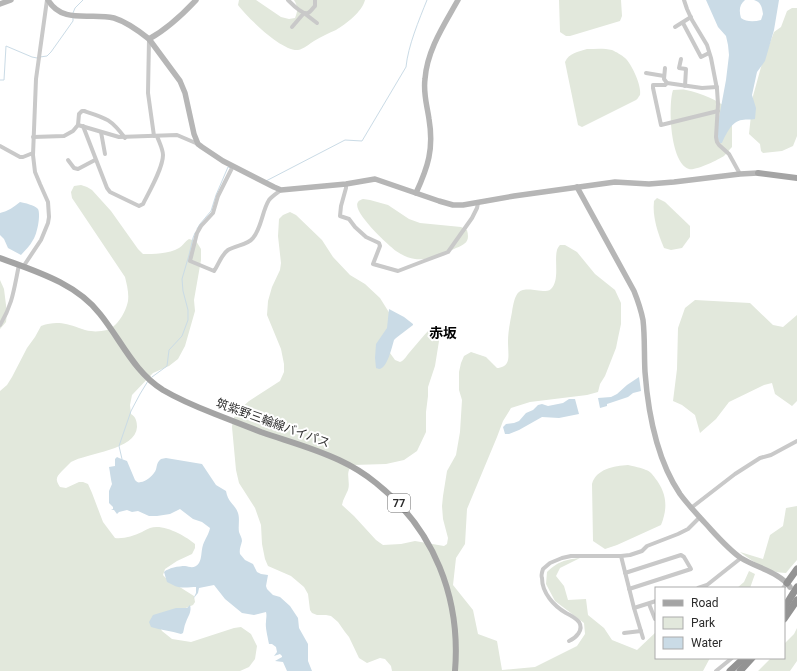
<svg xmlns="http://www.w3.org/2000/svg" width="797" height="671" font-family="Roboto,'Noto Sans JP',sans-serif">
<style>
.green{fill:#e2e8dc}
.water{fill:#cadbe6}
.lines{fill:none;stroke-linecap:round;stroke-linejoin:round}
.stream{stroke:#cadbe6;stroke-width:1}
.street{stroke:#c9c9c9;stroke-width:4}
.secondary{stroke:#b6b6b6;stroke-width:5.5}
.primary{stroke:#a4a4a4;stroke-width:6}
.highway{stroke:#939393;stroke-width:7}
.labels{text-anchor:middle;stroke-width:4;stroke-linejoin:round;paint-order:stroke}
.shield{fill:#fff;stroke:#6b6b6b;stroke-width:1}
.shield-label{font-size:11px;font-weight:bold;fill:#2c2c2c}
.street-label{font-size:12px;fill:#2c2c2c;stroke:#fff}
.quarter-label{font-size:14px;font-weight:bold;fill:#000;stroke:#fff}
</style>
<rect width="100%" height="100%" fill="#fff"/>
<!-- green -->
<g class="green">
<path d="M239,0H256L281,17L289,19L295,18C298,10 298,7 294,0H365C362,12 346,24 336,30C328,33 321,37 314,41C309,44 304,49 298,50C281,51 248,18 238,5Z"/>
<polygon points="559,0 621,0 622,16 620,21 570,36 566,36 560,32"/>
<polygon points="792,8 797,8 797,136 793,146 782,151 763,153 761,151 760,144 749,134 753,96 761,67 774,32 781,27 787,11"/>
<path d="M587,49C595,49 604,48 612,50C616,52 622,55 625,58C632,64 642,87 640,95C639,96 637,100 636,100L582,127L578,125L565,62C569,53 578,52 587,49Z"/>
<path d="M673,90C677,90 682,89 686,90C701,93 717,100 729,109L732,122V147C729,150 727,153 724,156C718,160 695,171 689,169C670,163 668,105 673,90Z"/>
<path d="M81,185L87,187L92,190L111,211L138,249L143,254C153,254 169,254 179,248C183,246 185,241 189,239L196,241L201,249V260L194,300L195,311L185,346L178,359L169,366L153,373L132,395L130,405L131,414C136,417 137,422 137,427C136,450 87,453 71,462C68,465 65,468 62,471C56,477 55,480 60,487L66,488L79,482H83L88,484L92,493L103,522L115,538C124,539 133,536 142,532C144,531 147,529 150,528C163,523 186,536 195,544V548L192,554L177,561L165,569L163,575C166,579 169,580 174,583C180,587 187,592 194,596L195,602L193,605L181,610L159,626L162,631L172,639L191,642L234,628L241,627L251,634L257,646L255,659L249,667L240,671H0V391L7,385L12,377L27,348L35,337L41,326C56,321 64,323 79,328C83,329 87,331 91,331C96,332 102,331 107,330C117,327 126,312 128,301C129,293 127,285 125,277L72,198L71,192L74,186Z"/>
<path d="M657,198L665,202L690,226V237L682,248L671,250L664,248C658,234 652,216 654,201Z"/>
<path d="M363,199L370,200L388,205L409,219L420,223L461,227L467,230C470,241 466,244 456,248C446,253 426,261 415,259C408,258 402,255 396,251C388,245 351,211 358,202C359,200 361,200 363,199Z"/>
<path d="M290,212L296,215L322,240L333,257L350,275L365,284L380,298L390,314V353L395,360L400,362C405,360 406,356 409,353C416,345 422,337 429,330L433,331L438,335L439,341L435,366L428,387V396L426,412V432L417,451L404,460L386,464L353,465C344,472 351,481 348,490C346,495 343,499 342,505L354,516L376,540L383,545L401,544L415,541L444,546L447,544L448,538L443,519L442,506L443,496L447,471L456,455L460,432L462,400L459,390V372L461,363L464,356L471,352L486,357L497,368C501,368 507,366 508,360C509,357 508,347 508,342C508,332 510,322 512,312C516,287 520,288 543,291C546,291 549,291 551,289C560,280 554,261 557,250C557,249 559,246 560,245H565L577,252L595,274L615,290L621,303V324L618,338L616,348L605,376L600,384L598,392L587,395L530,402L511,408L503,421L497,437L467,509L465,544L456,558L453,585L473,610L478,634L497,641L502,670L535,667L577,646L585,634L584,623L555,601L546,584L547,572C559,561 564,560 580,558L560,568L556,576L564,586L568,600L586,599L588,615L604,628L612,640L637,650L656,632V658H710L703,671H392L391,666L385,659L380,658L367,663L359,658L349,637L345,632L338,622L331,616L326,615H317L312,613L310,610L308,594L304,587L291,576L268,566L265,559L262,544L261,525L255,508L239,483L236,470L232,427L233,419L239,410L249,401L280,381L284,372V364L281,349L267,315L268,301L272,287L280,270L281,263L278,236L279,219L283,215Z"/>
<polygon points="0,280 4,289 7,313 6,322 0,329"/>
<polygon points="695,300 750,303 773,325 783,327 797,315 797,401 792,406 775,394 772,383 764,385 729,402 716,419 700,433 695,415 682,405 673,401 677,369 678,328 685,308"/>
<path d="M628,465C633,466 642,468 646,470C650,471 653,475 655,478C667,493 668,508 661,525L617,545L605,549L593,541L592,484C596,469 614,466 628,465Z"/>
<path d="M797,506V560L790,568L786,573C768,573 754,562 740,552L763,559L770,535L783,526L786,508Z"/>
<polygon points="749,571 755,574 750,588 737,588 744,582"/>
<polygon points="797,628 797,661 790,671 758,671 771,658 784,658 784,644 794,634"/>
</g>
<!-- water -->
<g class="water">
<path d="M706,0H745C739,5 739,11 741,18C746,22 754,22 761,20L763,14C762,7 761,2 754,0H779L774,30L765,61L757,72L752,95L756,108L755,119C751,120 747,119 742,120C732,121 726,134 722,143H720L717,137L718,123L726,80L729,55L728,45L726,36L718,27Z"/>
<path d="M20,202C25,203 34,205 38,209C41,215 37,235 33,240C30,246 25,250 21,255L8,248L4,239L0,235V213C8,211 14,207 20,202Z"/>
<path d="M389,309L404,317L413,324V325L396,338L394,340C392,347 387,369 379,369C378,369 377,368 376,368L375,358L376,344L387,328Z"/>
<polygon points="639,377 641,391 633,393 628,397 607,404 607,406 600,408 598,398 611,397 617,394 627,385"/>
<polygon points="569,399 575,399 579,414 559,418 542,417 519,430 509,434 505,434 503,427 506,424 514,423 519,421 526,413 533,410 538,405 542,404 548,406 563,403"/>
<path d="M117,457L119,458L127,461L135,480C137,482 138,483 141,482C145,482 152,476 154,473C158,468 155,464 161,459L166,458L202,464L216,485L226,491C228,503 235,504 238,513C240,519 238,526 239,532C240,535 242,538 242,541C241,546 239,549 240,554L245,560L253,564L257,572L261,574L268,575L266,586L267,589L273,595L280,597L290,606L298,618L299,628L308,644V661L312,671H287L283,662L275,661L282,657V656L280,654L274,656L277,652L276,647L272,644H269C268,638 265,627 266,622C266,618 267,616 266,612L254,615L242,613L225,599L214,585L199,588L198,593L193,599L196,593V587C190,587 179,589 173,585C171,584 169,583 167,582L164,572C168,568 179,566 185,566C190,567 195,569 199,563C202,558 201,551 203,545C205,539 209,534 210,528L202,522L193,519L180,509L170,514L157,516H149L138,511L132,512L127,510L119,512L117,514L114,510H111L113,509V507L109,503V491L112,484C111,481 110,472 109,467L115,466V459Z"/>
<path d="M190,605C192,612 188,616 186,622C184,626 184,630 183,633L181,634C171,631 161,630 151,627L149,622L153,615L176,608H187Z"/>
</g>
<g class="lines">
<!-- stream -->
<g class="stream">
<polyline points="73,13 75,8 83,0"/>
<polyline points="40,57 47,56 51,52 73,21 73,18"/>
<polyline points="0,80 4,80 6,46 32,57 37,58"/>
<path d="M266,181L345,140L362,141L406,67C408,46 419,20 427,0"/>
<polyline points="197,229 200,224 211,211 216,195 228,167 231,168"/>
<polyline points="152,377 167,366 169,350 182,336 188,320 188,310 183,291 182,279 189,255 193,238 195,233"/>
<polyline points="122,459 119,446 131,411 140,394 148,381"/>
</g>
<!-- street -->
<g class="street">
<path d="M288,0C292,4 302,15 308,13C310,12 313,8 315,6V0"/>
<polyline points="684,0 687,9 692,20 707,45 711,58 717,89 718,104 716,137 717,142 719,145 729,154 740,174"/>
<polyline points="683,23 701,57 709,53"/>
<polyline points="292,27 304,13 317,23"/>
<polyline points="675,27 691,17"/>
<polyline points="149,39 148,93 154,136"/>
<polyline points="681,59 679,68 686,69 685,86"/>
<polyline points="665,68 664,79 667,83 702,88 717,87"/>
<polyline points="646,73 664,76"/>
<polyline points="667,83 665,85 653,85 653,88 661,125 718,111"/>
<path d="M78,125L79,114L82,111H84C106,118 111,119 125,138"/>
<path d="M83,126L107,188L110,192L139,206L143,204C149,192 163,168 163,155C163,149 159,142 157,136"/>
<polyline points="101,132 105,154"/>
<polyline points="33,137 64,136 73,131 78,125 119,137 177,135 198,144"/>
<polyline points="0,146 20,157 23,157 33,153"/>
<polyline points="68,160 74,168 78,169 95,160"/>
<path d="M233,166L218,196L213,213L201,226L197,233L190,261L214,271C219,264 221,255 228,250C236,245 248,245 253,238C262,227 262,211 269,200C272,196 277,193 281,190"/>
<polyline points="346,184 346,188 341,206 340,216 349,219 355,227 366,237 379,243 380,246 373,264 398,271 424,261 448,252 472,218 477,208 478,203"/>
<polyline points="23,267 41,240 48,223 49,217 48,202 40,184 35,172 33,155 36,79 47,0"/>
<path d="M0,325C13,304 14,288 19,265"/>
<polyline points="691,508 735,474 760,458 771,455 797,441"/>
<polyline points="621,556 634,608 643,638"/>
<polyline points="625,573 681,555 684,557 691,569 629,589"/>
<polyline points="698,588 707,585 741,558"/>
<polyline points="783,588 787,583"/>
<polyline points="649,604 655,619"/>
<polyline points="634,608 656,601"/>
<polyline points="624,633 641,631"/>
<path d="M569,641C576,638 584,630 579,622C576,618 570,615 566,613C554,606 542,593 542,578C541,576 542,572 543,569L550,563L562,558L571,556H621L630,555L642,551L647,546L678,534L688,529L700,517"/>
<polyline points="716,671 732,658"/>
</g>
<!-- secondary -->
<g class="secondary">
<path d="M48,0C63,25 91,12 114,18C127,22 139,31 149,39L180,81L185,93L194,134L198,144L202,147L223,161L274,187L281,190L346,184L375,179L439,201L453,205H463L514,196L615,182L649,184L674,182L740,174L758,173"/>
<polyline points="0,4 11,0"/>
<path d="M149,39C167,29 182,15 196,0"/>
<path d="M577,187L634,291C638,301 641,310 643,320C645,337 644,355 645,372C648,412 657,460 680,494C688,505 697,514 706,524C717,536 728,549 741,558C757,568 779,572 790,587"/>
<path d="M416,193C428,167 434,149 429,119C427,105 423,93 425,79C427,50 444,25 458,0"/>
</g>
<!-- primary -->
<g class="primary">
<polyline points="758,173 797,178"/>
<path d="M0,258C35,271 76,283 100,314C121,340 134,372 163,390C180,400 197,407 215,414C230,420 246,426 261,432C287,441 314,448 339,460C352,466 365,474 376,483C434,529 461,598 455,671"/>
</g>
<!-- highway -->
<g class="highway">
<polyline points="787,583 797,569"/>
<polyline points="784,608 797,587"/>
<polyline points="784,619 797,600"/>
<polyline points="730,671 744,658"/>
<polyline points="740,671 752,658"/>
</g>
</g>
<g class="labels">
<!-- shield labels -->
<rect class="shield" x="388" y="494" width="22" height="18" rx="3"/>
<g class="shield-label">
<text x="399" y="507">77</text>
</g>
<!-- street labels -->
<g class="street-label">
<text transform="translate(273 423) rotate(20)" y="4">筑紫野三輪線バイパス</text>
</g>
<!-- quarter labels -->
<g class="quarter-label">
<text x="443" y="338">赤坂</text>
</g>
</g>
<!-- legend -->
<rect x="655" y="587" width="130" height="72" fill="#ffffff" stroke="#ababab"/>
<rect x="663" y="600" width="20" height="6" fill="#a4a4a4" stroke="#ababab"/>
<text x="691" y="607" font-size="12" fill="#2c2c2c">Road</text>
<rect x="663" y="617" width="20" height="12" fill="#e2e8dc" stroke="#ababab"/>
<text x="691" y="627" font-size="12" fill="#2c2c2c">Park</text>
<rect x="663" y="637" width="20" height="12" fill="#cadbe6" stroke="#ababab"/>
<text x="691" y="647" font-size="12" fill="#2c2c2c">Water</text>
</svg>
